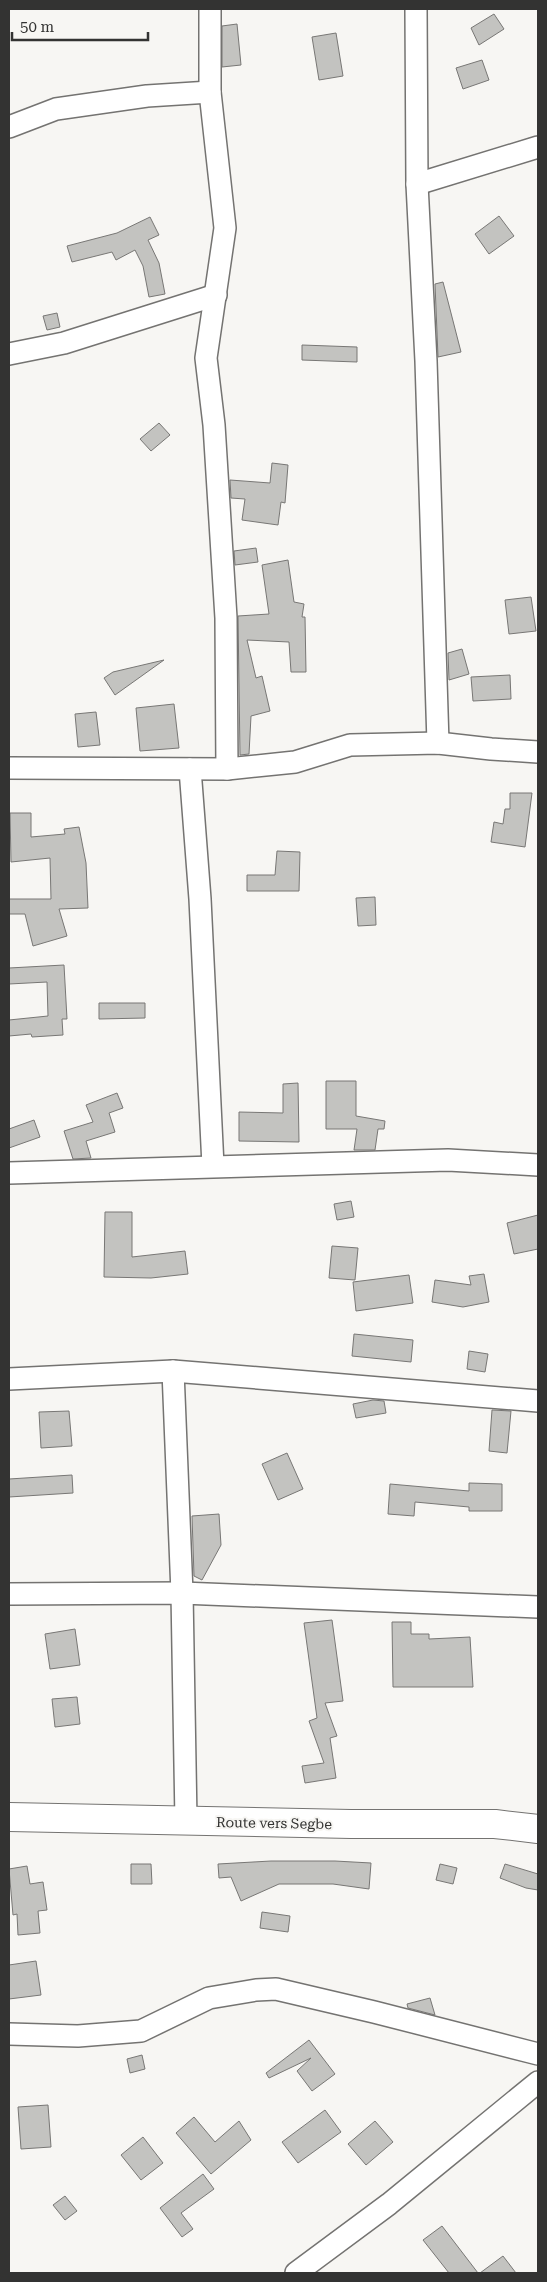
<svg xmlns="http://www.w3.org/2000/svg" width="547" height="2282" font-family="'Roboto Serif',serif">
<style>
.building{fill:#c3c3c0;stroke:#787775}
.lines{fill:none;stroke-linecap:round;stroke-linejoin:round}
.minor-casing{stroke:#747371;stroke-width:24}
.secondary-casing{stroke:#747371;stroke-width:30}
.minor{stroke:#fff;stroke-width:21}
.secondary{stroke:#fff;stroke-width:28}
.labels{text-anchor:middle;stroke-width:4;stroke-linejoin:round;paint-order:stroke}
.street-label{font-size:14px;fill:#333332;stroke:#f7f6f3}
</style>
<rect width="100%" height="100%" fill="#f7f6f3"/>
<!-- building -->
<g class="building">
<polygon points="494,14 504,29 479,45 471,28"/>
<polygon points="237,24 241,65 222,67 222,26"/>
<polygon points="336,33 343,76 319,80 312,37"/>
<polygon points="482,60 489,80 463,89 456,68"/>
<polygon points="499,216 514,236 489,254 475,234"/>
<polygon points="150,217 159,235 148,240 159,263 165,294 149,297 143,266 135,250 116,260 112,252 72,262 67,246 117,233"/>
<polygon points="443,282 461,352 438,357 435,284"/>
<polygon points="57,313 60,327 47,330 43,316"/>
<polygon points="302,345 357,347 357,362 302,360"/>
<polygon points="159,423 170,435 151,451 140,439"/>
<polygon points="272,463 288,465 285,503 281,502 278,525 242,520 245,499 231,498 230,480 270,483"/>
<polygon points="256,548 258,562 235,565 234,551"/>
<polygon points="288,560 294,602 304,604 302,617 305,617 306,672 291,672 289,642 247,640 256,678 262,676 270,711 251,716 249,754 240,755 238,616 269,614 262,565"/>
<polygon points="531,597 536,631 509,634 505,600"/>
<polygon points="462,649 469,674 449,680 448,653"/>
<polygon points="164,660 115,695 104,678 113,672"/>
<polygon points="510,675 511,699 473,701 471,677"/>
<polygon points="174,704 179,748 140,751 136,708"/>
<polygon points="96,712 100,745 78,747 75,714"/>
<polygon points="510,793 532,793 525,847 491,842 494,822 503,824 505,809 510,809"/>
<polygon points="10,813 31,813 31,837 65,834 64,829 79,827 86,863 88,908 59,909 67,936 33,946 25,914 9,914 9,899 51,899 50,858 11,862"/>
<polygon points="277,851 300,852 299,891 247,891 247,875 275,875"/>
<polygon points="375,897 376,925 358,926 356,898"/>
<polygon points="64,965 67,1019 62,1019 63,1035 32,1037 31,1034 9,1036 9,1020 48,1016 47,982 9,984 9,968"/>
<polygon points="99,1003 145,1003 145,1018 99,1019"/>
<polygon points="326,1081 356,1081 356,1116 385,1121 384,1129 378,1129 375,1150 354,1150 357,1129 326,1129"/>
<polygon points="298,1083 299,1142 239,1141 239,1112 283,1113 283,1084"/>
<polygon points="117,1093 123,1108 109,1113 115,1132 86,1141 91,1158 73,1159 64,1131 93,1122 86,1105"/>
<polygon points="34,1120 40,1137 9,1148 9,1129"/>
<polygon points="351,1201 354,1217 337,1220 334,1204"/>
<polygon points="105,1212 132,1212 132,1257 185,1251 188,1274 151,1278 104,1277"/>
<polygon points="538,1215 538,1249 514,1254 507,1223"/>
<polygon points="332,1246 358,1248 355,1280 329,1278"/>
<polygon points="484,1274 489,1302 463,1307 432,1302 435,1280 471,1285 469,1276"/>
<polygon points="409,1275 413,1303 356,1311 353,1282"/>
<polygon points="354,1334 413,1340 411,1362 352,1356"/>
<polygon points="469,1351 488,1354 485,1372 467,1369"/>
<polygon points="373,1400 384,1401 386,1413 356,1418 353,1404"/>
<polygon points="492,1410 511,1411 507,1453 489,1451"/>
<polygon points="69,1411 72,1446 41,1448 39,1412"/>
<polygon points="287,1453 303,1489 278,1500 262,1464"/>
<polygon points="72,1475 73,1493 9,1497 9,1479"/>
<polygon points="469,1483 502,1484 502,1511 469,1511 469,1507 415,1502 414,1516 388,1514 390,1484 469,1491"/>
<polygon points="219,1514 221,1545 202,1580 194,1576 192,1516"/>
<polygon points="332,1620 343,1701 325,1703 337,1736 330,1738 336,1778 305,1783 302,1766 324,1763 309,1721 317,1718 304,1623"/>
<polygon points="392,1622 411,1622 411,1634 429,1634 429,1639 470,1637 473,1687 393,1687"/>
<polygon points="75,1629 80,1665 50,1669 45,1634"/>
<polygon points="77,1697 80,1724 55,1727 52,1699"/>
<polygon points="271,1861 335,1861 371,1863 369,1889 333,1884 279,1884 241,1901 231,1877 219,1878 218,1864"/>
<polygon points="131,1864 151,1864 152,1884 131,1884"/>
<polygon points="440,1864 457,1868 453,1884 436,1880"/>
<polygon points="505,1864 538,1874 538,1890 526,1888 500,1878"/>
<polygon points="27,1866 30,1884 43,1882 47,1910 38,1911 40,1933 18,1935 17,1914 13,1915 9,1869"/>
<polygon points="262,1912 290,1916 288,1932 260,1928"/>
<polygon points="36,1961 41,1995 9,1999 9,1965"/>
<polygon points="430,1998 435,2015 408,2008 407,2004"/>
<polygon points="309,2040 335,2074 312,2091 297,2071 311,2058 269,2078 266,2073"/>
<polygon points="142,2055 145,2069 130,2073 127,2059"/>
<polygon points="48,2105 51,2147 21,2149 18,2107"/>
<polygon points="325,2110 341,2132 298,2163 282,2142"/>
<polygon points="194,2117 215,2142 239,2121 251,2140 211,2174 176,2133"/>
<polygon points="375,2121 393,2142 366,2165 348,2144"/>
<polygon points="143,2137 163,2163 141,2180 121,2155"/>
<polygon points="203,2174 214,2189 181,2213 193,2229 182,2237 160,2208"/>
<polygon points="65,2196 77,2211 65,2220 53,2205"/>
<polygon points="442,2226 478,2273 449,2273 423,2240"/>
<polygon points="503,2256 516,2273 480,2273"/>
</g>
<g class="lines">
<defs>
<g id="minor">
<polyline points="210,9 210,92 225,228 206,358 214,425 226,618 227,769"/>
<polyline points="416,9 417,184 426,361 438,743"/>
<polyline points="9,127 56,109 147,96 210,92"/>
<polyline points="417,184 538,147"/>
<polyline points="9,354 64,343 216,295"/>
<polyline points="9,768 227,769 295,762 350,745 438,743 491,749 538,752"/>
<polyline points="190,769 200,899 213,1166"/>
<polyline points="9,1173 448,1160 538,1165"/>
<polyline points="173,1371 182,1593 186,1821"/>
<polyline points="9,1379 173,1371 538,1401"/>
<polyline points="9,1594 182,1593 538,1607"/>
<polyline points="9,2034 78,2036 141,2031 209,1998 256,1990 276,1989 374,2012 538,2054"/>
<polyline points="296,2273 389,2204 538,2082"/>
</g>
<polyline id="secondary" points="9,1817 351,1824 495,1824 538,1829"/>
</defs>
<!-- minor casing -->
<use href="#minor" class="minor-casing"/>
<!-- secondary casing -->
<use href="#secondary" class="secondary-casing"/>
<!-- minor -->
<use href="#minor" class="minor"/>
<!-- secondary -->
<use href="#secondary" class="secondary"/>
</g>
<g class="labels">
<!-- street labels -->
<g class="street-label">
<text transform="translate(274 1823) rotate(1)" y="5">Route vers Segbe</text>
</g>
</g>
<!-- border -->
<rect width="547" height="2282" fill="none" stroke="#333332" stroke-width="20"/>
<!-- scale -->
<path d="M12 32v8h136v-8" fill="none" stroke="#333332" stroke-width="2.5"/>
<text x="20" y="32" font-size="15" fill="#333332" stroke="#f7f6f3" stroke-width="4" paint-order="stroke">50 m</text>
</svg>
